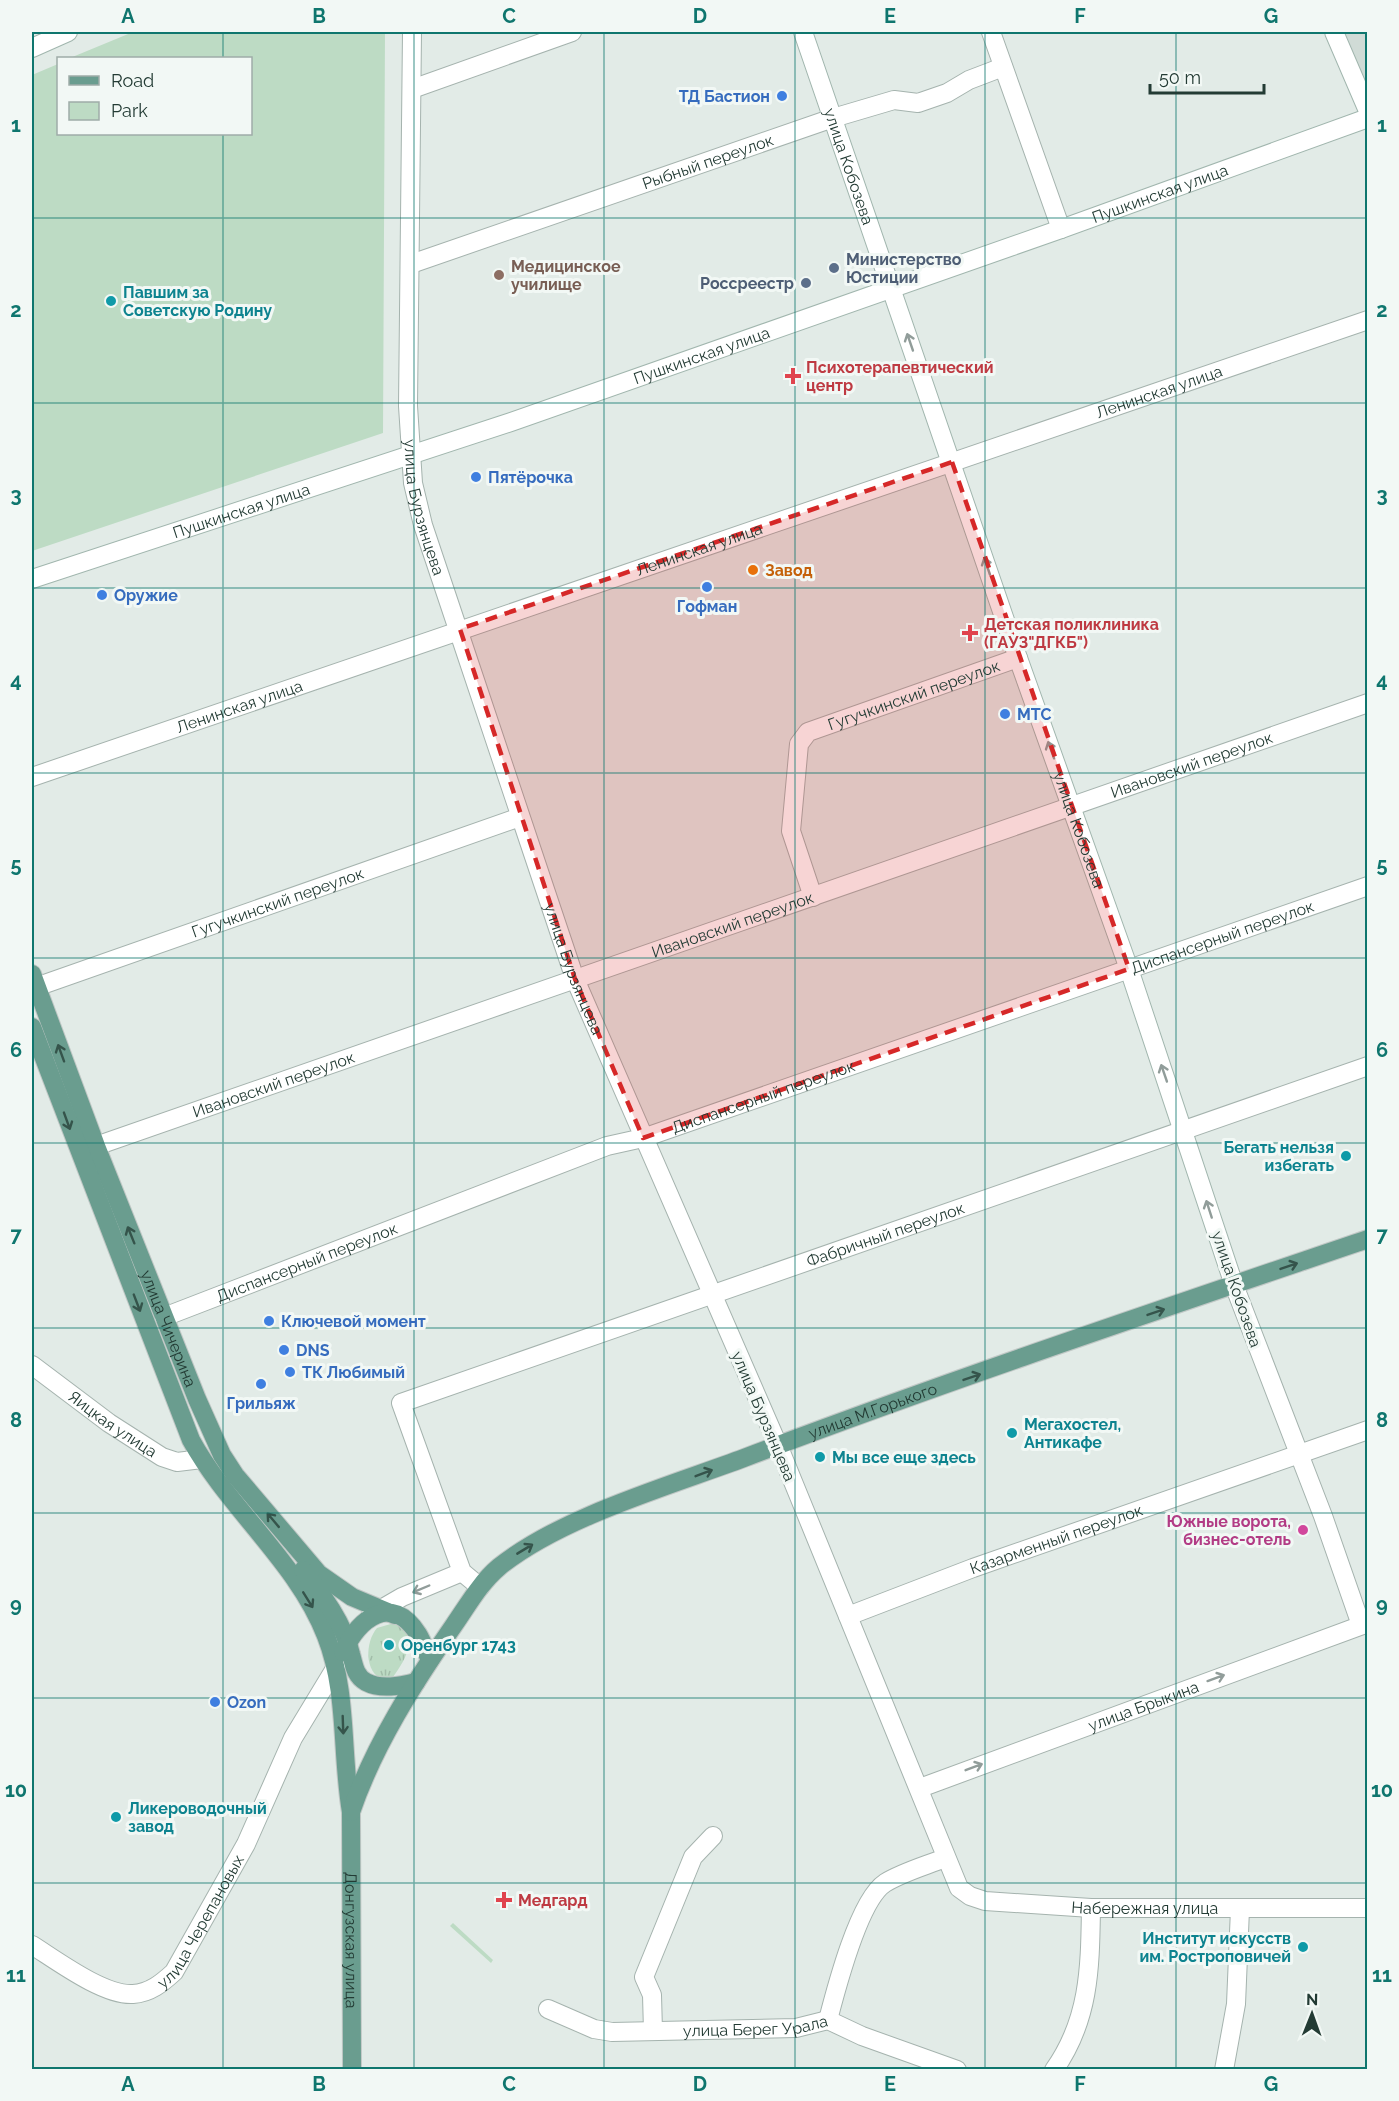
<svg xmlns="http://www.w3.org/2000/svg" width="1399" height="2101" font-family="Raleway,sans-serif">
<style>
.built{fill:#d0dbd6}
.grass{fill:url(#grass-tufts)}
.park{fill:#bddbc4}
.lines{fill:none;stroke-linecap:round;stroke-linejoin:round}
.minor-casing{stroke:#a5b3ae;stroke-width:20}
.tertiary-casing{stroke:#a5b3ae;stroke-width:20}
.secondary-casing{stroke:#a1b6ae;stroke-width:20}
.primary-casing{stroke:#c1c8c6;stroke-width:20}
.minor{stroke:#fff;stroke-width:18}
.tertiary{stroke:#fff;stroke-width:18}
.secondary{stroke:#fff;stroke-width:18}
.primary{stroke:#6a9d8f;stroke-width:18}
.oneway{stroke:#919d9a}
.oneway2{stroke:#35544b}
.marked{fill:#d62828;fill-opacity:0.2;stroke:#d62828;stroke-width:4.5;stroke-dasharray:12 8;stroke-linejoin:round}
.grid{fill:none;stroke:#0f766e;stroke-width:1.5;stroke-opacity:0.55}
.shop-dot{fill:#3f7fe0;stroke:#f2f8f5;stroke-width:2}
.service-dot{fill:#5c6f8a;stroke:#f2f8f5;stroke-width:2}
.education-dot{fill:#8d6e63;stroke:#f2f8f5;stroke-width:2}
.culture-dot{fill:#0f9aa8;stroke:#f2f8f5;stroke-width:2}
.health-dot{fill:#e0444e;stroke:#f2f8f5;stroke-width:2}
.food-dot{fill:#e8710a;stroke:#f2f8f5;stroke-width:2}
.hotel-dot{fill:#d1479c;stroke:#f2f8f5;stroke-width:2}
.labels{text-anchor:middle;stroke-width:6;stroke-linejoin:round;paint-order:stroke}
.shop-label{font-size:16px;font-weight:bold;fill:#366cbe;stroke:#f2f8f5;text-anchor:start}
.street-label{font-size:16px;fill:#233b34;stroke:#f2f8f5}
.service-label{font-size:16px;font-weight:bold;fill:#4e5e75;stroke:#f2f8f5;text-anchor:start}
.education-label{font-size:16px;font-weight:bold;fill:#785e54;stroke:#f2f8f5;text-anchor:start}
.culture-label{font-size:16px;font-weight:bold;fill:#0d838f;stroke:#f2f8f5;text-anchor:start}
.health-label{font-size:16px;font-weight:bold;fill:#be3a42;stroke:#f2f8f5;text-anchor:start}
.food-label{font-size:16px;font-weight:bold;fill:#c56008;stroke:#f2f8f5;text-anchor:start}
.hotel-label{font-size:16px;font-weight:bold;fill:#b23c85;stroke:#f2f8f5;text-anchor:end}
.neatline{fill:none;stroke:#0f766e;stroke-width:2}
.grid-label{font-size:20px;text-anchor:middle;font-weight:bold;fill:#0f766e}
</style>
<defs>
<pattern id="grass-tufts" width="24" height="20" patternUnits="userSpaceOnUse" patternTransform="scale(1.5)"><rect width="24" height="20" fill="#bddbc4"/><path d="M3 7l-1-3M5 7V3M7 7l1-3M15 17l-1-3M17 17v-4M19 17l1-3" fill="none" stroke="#a2bda9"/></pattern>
</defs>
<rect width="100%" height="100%" fill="#e2ebe7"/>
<!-- built -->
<polygon class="built" points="1345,32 1367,32 1367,93"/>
<!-- grass -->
<g class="grass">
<path d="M394,1623C420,1635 406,1659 393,1677L383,1680C364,1672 365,1642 377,1628Z"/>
<polygon points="453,1923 493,1960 491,1963 450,1926"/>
</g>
<!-- park -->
<polygon class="park" points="133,32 385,32 383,433 32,551 32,75 58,64 58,134 250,134 250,58 70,58"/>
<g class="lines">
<defs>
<g id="minor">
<polyline points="991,32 1061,229"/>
<polyline points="412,89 572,32"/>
<path id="s1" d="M411,264L833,118L894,100L918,103L947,93L969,80L1003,67"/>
<path id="s2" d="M813,897L791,831L799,744L808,732L1018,658"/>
<path id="s3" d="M36,987L520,817"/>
<path id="s4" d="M96,1146L1368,703"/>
<polyline points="1234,1285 1323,1516 1361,1625"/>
<path id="s5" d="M164,1317L607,1146L643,1138L1368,886"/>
<path id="s6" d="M32,1365L109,1423L162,1457L177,1462L202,1459"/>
<path id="s7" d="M778,1445L959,1888L970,1896L985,1901L1091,1908H1368"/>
<path id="s8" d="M480,1587L462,1572L401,1403L1368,1066"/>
<polyline points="371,1615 402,1597 462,1572"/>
<path id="s9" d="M848,1616L973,1568L1368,1430"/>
<path id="s10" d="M920,1788L1368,1623"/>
<path id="s11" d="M32,1945C56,1960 104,1996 133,1994C150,1993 162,1983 174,1972L246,1844L293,1738L336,1667"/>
<path id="s12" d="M548,2009L594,2029L612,2032L796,2028L828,2020L862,2036L957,2070"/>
<path d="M828,2020C836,1989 859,1900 885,1883C903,1872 925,1866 945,1858"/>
<polyline points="653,2031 652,1995 644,1977 693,1857 713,1836"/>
<path d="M1054,2070C1090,2019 1090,1967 1091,1908"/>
<polyline points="1224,2070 1236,2004 1240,1909"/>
</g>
<g id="tertiary">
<path id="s13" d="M412,32L408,406L413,483L423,525L575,979L778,1445"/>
<path id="s14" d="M32,777L1368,320"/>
</g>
<g id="secondary">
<path id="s15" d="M803,32L1018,658L1129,969L1234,1285"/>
<polyline points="1334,32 1368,111"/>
<polyline points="32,48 68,32"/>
<path id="s16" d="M32,579L511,422L1061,229L1368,118"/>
</g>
<g id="primary">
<path id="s17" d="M32,974L96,1146L197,1399L222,1455L235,1475L319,1574L352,1597L395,1615"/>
<path id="s18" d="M32,1027L191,1440C229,1509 298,1563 326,1636C348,1692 341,1753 351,1812L352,2070"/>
<path d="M303,1570C322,1594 344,1624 351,1654C354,1665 355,1676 366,1682C381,1690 400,1686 416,1682"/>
<path d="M343,1652C359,1619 391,1592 418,1634C423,1642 426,1652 430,1660"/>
<path id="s19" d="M351,1812C374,1745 414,1683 454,1625C468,1605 480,1583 499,1567C561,1517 669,1486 744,1458C950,1380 1159,1310 1368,1239"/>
</g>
</defs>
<!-- minor casing -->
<use href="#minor" class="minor-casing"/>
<!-- tertiary casing -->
<use href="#tertiary" class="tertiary-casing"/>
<!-- secondary casing -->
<use href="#secondary" class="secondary-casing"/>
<!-- primary casing -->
<use href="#primary" class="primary-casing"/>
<!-- minor -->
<use href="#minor" class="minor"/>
<!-- tertiary -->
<use href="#tertiary" class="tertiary"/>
<!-- secondary -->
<use href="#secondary" class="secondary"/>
<!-- primary -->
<use href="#primary" class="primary"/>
</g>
<!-- one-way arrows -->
<defs><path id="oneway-shaft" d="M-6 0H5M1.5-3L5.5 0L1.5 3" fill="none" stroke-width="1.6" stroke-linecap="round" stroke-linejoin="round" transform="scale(1.5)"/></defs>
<g class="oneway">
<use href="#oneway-shaft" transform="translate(910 342) rotate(-109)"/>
<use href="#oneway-shaft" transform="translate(987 566) rotate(-109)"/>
<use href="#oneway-shaft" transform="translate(1051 750) rotate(-110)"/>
<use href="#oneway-shaft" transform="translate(1164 1073) rotate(-109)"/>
<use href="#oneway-shaft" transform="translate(1209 1209) rotate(-108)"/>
<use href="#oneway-shaft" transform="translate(421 1589) rotate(157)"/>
<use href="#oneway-shaft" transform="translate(1216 1678) rotate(-20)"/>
<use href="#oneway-shaft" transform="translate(974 1767) rotate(-21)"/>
</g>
<g class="oneway2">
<use href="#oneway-shaft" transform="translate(61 1053) rotate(-110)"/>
<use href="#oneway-shaft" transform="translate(67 1121) rotate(70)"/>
<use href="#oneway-shaft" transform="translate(131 1235) rotate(-112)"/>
<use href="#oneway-shaft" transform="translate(1289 1266) rotate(-19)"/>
<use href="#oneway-shaft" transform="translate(137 1303) rotate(69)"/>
<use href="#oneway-shaft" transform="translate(1156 1312) rotate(-19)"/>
<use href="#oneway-shaft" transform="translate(972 1377) rotate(-19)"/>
<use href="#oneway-shaft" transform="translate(704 1473) rotate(-21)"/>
<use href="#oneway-shaft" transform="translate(273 1520) rotate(-130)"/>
<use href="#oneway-shaft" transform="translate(525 1549) rotate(-31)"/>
<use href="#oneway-shaft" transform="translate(308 1600) rotate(58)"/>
<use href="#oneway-shaft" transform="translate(343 1725) rotate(88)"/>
</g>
<!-- marked area -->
<path class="marked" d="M952,462L1129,969L643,1138L575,979L460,629Z"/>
<!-- grid -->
<path class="grid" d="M223,32V58M414,32V2070M604,32V2070M795,32V2070M985,32V2070M1176,32V2070M223,134V2070M32,218H1368M32,403H1368M32,588H1368M32,773H1368M32,958H1368M32,1143H1368M32,1328H1368M32,1513H1368M32,1698H1368M32,1883H1368"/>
<!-- markers -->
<g class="shop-dot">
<circle cx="782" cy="96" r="6"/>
<circle cx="476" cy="477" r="6"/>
<circle cx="707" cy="587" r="6"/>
<circle cx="102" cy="595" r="6"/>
<circle cx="1005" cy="714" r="6"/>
<circle cx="269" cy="1321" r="6"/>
<circle cx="284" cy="1350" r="6"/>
<circle cx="290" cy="1372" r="6"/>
<circle cx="261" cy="1384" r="6"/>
<circle cx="215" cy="1702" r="6"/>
</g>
<g class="service-dot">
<circle cx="834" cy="268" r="6"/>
<circle cx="806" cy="283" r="6"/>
</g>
<circle class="education-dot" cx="499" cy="275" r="6"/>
<g class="culture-dot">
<circle cx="111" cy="301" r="6"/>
<circle cx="1346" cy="1156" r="6"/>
<circle cx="1012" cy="1433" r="6"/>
<circle cx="820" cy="1457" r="6"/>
<circle cx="389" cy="1645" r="6"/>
<circle cx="116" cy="1817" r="6"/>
<circle cx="1303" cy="1947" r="6"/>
</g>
<g class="health-dot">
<path d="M790 367h6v6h6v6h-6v6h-6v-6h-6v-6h6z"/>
<path d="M967 624h6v6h6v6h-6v6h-6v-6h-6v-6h6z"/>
<path d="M501 1891h6v6h6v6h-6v6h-6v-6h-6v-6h6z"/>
</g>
<circle class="food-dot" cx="753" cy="570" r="6"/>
<circle class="hotel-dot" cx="1303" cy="1530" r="6"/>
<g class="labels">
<!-- shop labels -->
<g class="shop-label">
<text x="770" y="102" text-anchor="end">ТД Бастион</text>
<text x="488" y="483">Пятёрочка</text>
<text x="114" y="601">Оружие</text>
<text x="707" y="612" text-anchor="middle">Гофман</text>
<text x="1017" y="720">МТС</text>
<text x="281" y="1327">Ключевой момент</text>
<text x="296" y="1356">DNS</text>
<text x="302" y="1378">ТК Любимый</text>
<text x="261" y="1409" text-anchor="middle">Грильяж</text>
<text x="227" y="1708">Ozon</text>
</g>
<!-- street labels -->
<g class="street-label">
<text dy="6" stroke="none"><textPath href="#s1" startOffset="314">Рыбный переулок</textPath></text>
<text dy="6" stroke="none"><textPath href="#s15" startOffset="142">улица Кобозева</textPath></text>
<text dy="6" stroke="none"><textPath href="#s16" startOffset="1192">Пушкинская улица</textPath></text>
<text dy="6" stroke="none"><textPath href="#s16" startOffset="706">Пушкинская улица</textPath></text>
<text dy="6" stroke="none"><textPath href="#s14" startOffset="1191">Ленинская улица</textPath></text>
<text dy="6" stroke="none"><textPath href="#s13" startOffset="477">улица Бурзянцева</textPath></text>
<text dy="6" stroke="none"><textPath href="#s16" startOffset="220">Пушкинская улица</textPath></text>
<text dy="6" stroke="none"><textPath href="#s14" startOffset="705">Ленинская улица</textPath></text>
<text dy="6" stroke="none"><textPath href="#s2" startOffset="284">Гугучкинский переулок</textPath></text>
<text dy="6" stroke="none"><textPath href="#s14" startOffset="219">Ленинская улица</textPath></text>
<text dy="6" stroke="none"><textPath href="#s4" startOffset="1160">Ивановский переулок</textPath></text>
<text dy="6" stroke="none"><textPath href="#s15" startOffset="844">улица Кобозева</textPath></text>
<text dy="6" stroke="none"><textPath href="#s3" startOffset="256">Гугучкинский переулок</textPath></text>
<text dy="6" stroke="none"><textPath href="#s4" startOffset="674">Ивановский переулок</textPath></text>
<text dy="6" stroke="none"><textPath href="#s5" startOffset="1125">Диспансерный переулок</textPath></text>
<text dy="6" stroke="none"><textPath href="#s13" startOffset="963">улица Бурзянцева</textPath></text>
<text dy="6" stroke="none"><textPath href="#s4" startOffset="188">Ивановский переулок</textPath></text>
<text dy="6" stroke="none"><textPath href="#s5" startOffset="639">Диспансерный переулок</textPath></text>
<text dy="6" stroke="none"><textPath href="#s8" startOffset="716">Фабричный переулок</textPath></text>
<text dy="6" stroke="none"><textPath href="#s5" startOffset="153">Диспансерный переулок</textPath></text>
<text transform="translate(1237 1289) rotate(71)" y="6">улица Кобозева</text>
<text dy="6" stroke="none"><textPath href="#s17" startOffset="380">улица Чичерина</textPath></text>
<text dy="6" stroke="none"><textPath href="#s19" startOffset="694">улица М.Горького</textPath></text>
<text transform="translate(764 1416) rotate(67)" y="6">улица Бурзянцева</text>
<text dy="6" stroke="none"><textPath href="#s6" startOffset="100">Яицкая улица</textPath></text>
<text dy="6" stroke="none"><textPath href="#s9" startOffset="222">Казарменный переулок</textPath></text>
<text dy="6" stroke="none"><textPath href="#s10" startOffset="238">улица Брыкина</textPath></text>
<text dy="6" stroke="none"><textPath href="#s7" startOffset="668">Набережная улица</textPath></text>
<text dy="6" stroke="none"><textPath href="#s11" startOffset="218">улица Черепановых</textPath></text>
<text dy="6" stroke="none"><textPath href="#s18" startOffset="988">Донгузская улица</textPath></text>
<text dy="6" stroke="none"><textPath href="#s12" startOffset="212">улица Берег Урала</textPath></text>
</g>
<!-- service labels -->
<g class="service-label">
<text x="846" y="265">Министерство<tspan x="846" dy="18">Юстиции</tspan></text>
<text x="794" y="289" text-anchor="end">Россреестр</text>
</g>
<!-- education labels -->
<g class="education-label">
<text x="511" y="272">Медицинское<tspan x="511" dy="18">училище</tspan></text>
</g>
<!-- culture labels -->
<g class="culture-label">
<text x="123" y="298">Павшим за<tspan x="123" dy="18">Советскую Родину</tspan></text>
<text x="1334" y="1153" text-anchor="end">Бегать нельзя<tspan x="1334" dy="18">избегать</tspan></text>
<text x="1024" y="1430">Мегахостел,<tspan x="1024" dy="18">Антикафе</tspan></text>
<text x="832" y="1463">Мы все еще здесь</text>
<text x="401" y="1651">Оренбург 1743</text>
<text x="128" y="1814">Ликероводочный<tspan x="128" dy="18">завод</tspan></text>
<text x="1291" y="1944" text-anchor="end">Институт искусств<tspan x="1291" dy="18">им. Ростроповичей</tspan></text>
</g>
<!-- health labels -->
<g class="health-label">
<text x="806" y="373">Психотерапевтический<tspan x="806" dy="18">центр</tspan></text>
<text x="984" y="630">Детская поликлиника<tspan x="984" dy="18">(ГАУЗ"ДГКБ")</tspan></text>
<text x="518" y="1906">Медгард</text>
</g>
<!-- food labels -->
<g class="food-label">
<text x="765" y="576">Завод</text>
</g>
<!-- hotel labels -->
<g class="hotel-label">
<text x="1291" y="1527">Южные ворота,<tspan x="1291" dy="18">бизнес-отель</tspan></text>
</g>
</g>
<!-- border -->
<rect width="1399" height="2101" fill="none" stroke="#f2f8f5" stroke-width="66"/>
<!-- legend -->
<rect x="57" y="57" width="195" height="78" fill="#f2f8f5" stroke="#9faca8" stroke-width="1.5"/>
<rect x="69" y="76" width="30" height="9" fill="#6a9d8f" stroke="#9faca8" stroke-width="1.5"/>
<text x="111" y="87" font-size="18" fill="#233b34">Road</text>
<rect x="69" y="102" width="30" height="18" fill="#bddbc4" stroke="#9faca8" stroke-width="1.5"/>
<text x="111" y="117" font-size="18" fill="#233b34">Park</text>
<!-- north arrow -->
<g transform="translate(1312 2014) rotate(1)" stroke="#f2f8f5" stroke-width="4.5" paint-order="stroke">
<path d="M0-4.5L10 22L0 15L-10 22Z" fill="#233b34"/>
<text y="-9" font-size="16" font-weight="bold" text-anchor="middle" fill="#233b34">N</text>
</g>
<!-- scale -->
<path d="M1150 84v9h114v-9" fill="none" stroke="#233b34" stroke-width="3"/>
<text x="1159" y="84" font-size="18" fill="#233b34" stroke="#f2f8f5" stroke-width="4.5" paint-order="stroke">50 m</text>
<rect x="33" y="33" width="1333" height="2035" class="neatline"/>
<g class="grid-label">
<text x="128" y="23">A</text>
<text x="319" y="23">B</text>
<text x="509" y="23">C</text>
<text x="700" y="23">D</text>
<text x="890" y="23">E</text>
<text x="1080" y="23">F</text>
<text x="1271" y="23">G</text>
<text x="16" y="132">1</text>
<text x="1382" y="132">1</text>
<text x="16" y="317">2</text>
<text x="1382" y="317">2</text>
<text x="16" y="502">3</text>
<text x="1382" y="502">3</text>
<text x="16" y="687">4</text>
<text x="1382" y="687">4</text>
<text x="16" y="872">5</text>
<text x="1382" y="872">5</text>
<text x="16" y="1057">6</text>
<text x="1382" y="1057">6</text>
<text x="16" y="1242">7</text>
<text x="1382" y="1242">7</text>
<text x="16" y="1427">8</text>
<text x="1382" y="1427">8</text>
<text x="16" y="1612">9</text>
<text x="1382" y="1612">9</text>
<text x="16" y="1797">10</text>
<text x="1382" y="1797">10</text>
<text x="16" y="1982">11</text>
<text x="1382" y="1982">11</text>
<text x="128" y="2091">A</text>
<text x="319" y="2091">B</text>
<text x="509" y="2091">C</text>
<text x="700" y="2091">D</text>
<text x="890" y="2091">E</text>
<text x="1080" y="2091">F</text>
<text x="1271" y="2091">G</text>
</g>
</svg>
